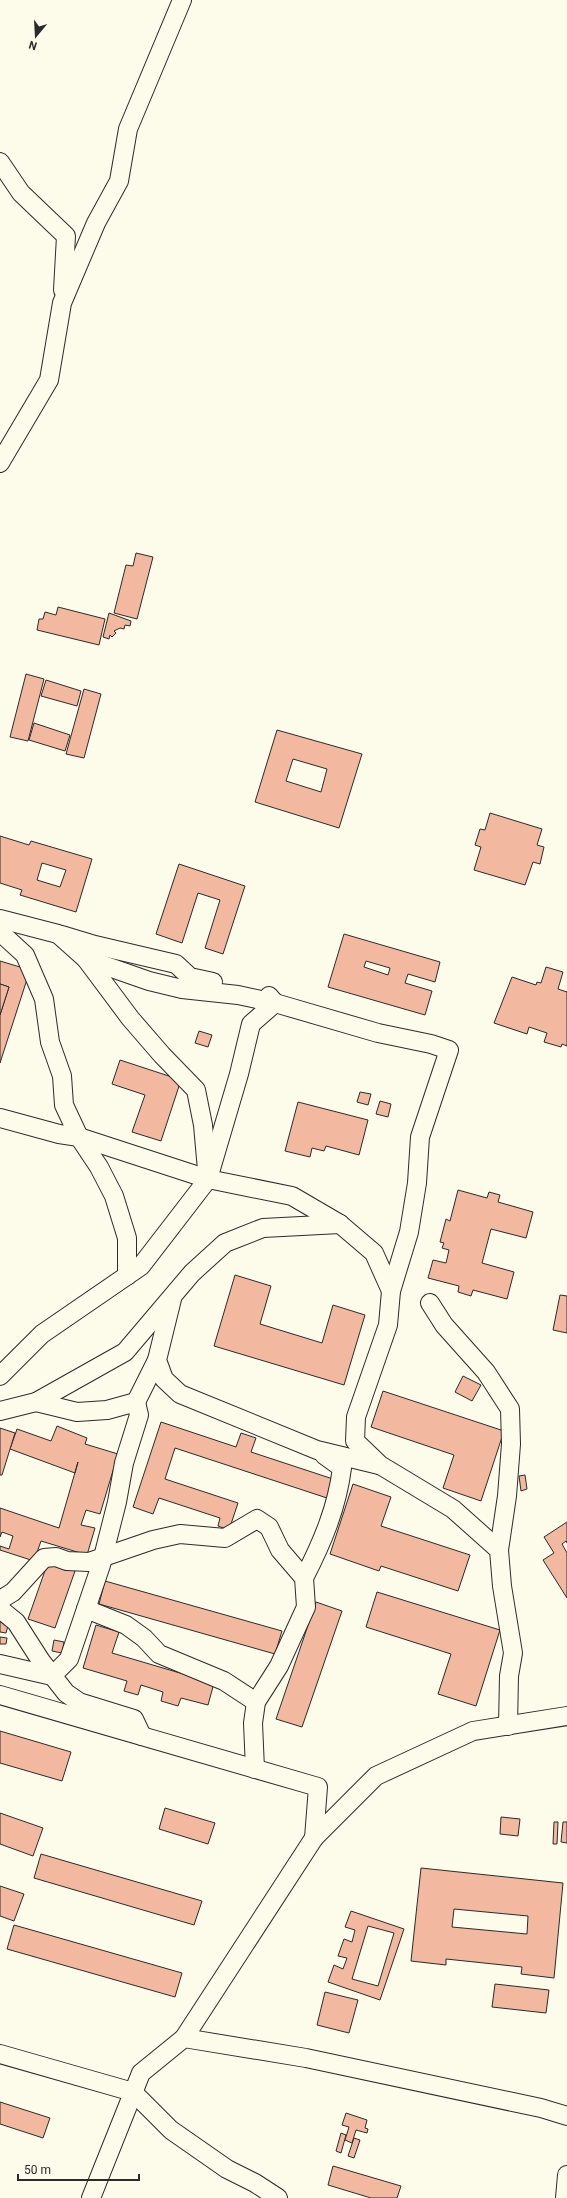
<svg xmlns="http://www.w3.org/2000/svg" width="567" height="2198" font-family="Roboto,sans-serif">
<style>
.building{fill:#f2b8a0;stroke:#2b2b2b;fill-rule:evenodd}
.lines{fill:none;stroke-linecap:round;stroke-linejoin:round}
.minor-casing{stroke:#2b2b2b;stroke-width:20}
.minor{stroke:#fdfbea;stroke-width:18}
</style>
<rect width="100%" height="100%" fill="#fdfbea"/>
<!-- building -->
<g class="building">
<polygon points="136,553 153,557 137,619 114,613 126,565 133,566"/>
<polygon points="58,607 105,619 99,645 37,630 39,619 43,619 45,612 56,615"/>
<polygon points="109,613 131,621 130,626 125,625 124,629 120,628 114,631 116,633 112,637 110,635 109,639 103,637"/>
<polygon points="26,674 44,679 28,741 10,737"/>
<polygon points="46,680 81,691 77,706 41,696"/>
<polygon points="84,689 101,694 84,758 66,754"/>
<polygon points="34,723 70,735 65,751 29,740"/>
<path d="M277,730L362,754L339,828L255,802ZM293,759L327,769L321,792L286,781Z"/>
<polygon points="490,813 542,829 537,845 544,847 540,864 533,862 525,885 474,870 481,847 475,845 480,829 485,830"/>
<path d="M0,836L29,845L31,841L92,859L76,912L20,895L22,890L0,883ZM42,863L66,870L60,887L37,880Z"/>
<polygon points="179,864 245,886 223,954 205,948 220,900 198,893 182,943 156,934"/>
<path d="M344,934L440,962L435,982L408,974L405,983L432,991L425,1015L328,987ZM366,961L390,968L388,975L364,967Z"/>
<polygon points="0,961 30,970 0,1063 0,1015 9,987 0,984"/>
<polygon points="546,967 563,972 558,989 567,992 567,1046 562,1044 561,1047 544,1042 547,1033 529,1027 527,1034 494,1023 512,977 536,985 537,982 541,983"/>
<polygon points="0,984 9,987 0,1015"/>
<polygon points="199,1031 212,1035 208,1047 195,1043"/>
<polygon points="120,1060 181,1080 161,1141 132,1132 145,1095 112,1084"/>
<polygon points="360,1092 371,1094 368,1105 357,1102"/>
<polygon points="380,1101 391,1104 388,1117 376,1114"/>
<polygon points="298,1102 368,1120 359,1155 326,1146 324,1151 312,1148 310,1157 285,1151"/>
<polygon points="458,1190 487,1198 489,1192 500,1195 498,1202 533,1212 526,1238 491,1229 482,1263 514,1272 507,1299 473,1290 471,1296 458,1292 459,1286 428,1278 433,1260 446,1263 449,1250 442,1248 444,1243 440,1242 446,1219 450,1221"/>
<polygon points="235,1275 271,1286 260,1324 322,1343 333,1305 365,1315 344,1385 214,1346"/>
<polygon points="560,1295 567,1296 567,1333 553,1330"/>
<polygon points="463,1376 481,1385 472,1401 455,1392"/>
<polygon points="383,1391 504,1431 481,1501 443,1488 454,1455 371,1427"/>
<polygon points="161,1422 236,1447 241,1433 256,1438 251,1452 333,1479 327,1498 175,1448 165,1479 238,1503 229,1530 218,1526 220,1518 159,1498 153,1514 133,1507"/>
<polygon points="57,1426 87,1438 85,1444 118,1454 100,1514 86,1510 81,1525 95,1528 87,1555 41,1541 34,1561 0,1550 0,1546 9,1549 13,1536 2,1532 0,1537 0,1508 59,1528 78,1462 75,1473 10,1449 17,1429 51,1441"/>
<polygon points="0,1428 15,1433 2,1475 0,1475"/>
<polygon points="525,1475 527,1489 521,1491 519,1476"/>
<polygon points="353,1484 391,1497 381,1526 470,1555 458,1591 381,1566 379,1571 330,1554"/>
<polygon points="567,1522 567,1543 566,1541 562,1544 567,1553 567,1598 543,1560 554,1553 544,1537"/>
<polygon points="48,1562 75,1571 55,1628 28,1619"/>
<polygon points="105,1581 282,1631 275,1654 99,1604"/>
<polygon points="377,1592 500,1630 476,1706 438,1694 451,1654 366,1627"/>
<polygon points="316,1602 342,1611 302,1727 276,1719"/>
<polygon points="0,1619 9,1622 6,1633 0,1632"/>
<polygon points="96,1625 119,1632 112,1653 214,1683 208,1705 181,1698 178,1706 161,1701 163,1692 141,1685 138,1695 124,1691 127,1681 83,1668"/>
<polygon points="0,1637 7,1638 6,1644 0,1644"/>
<polygon points="54,1640 64,1642 62,1653 52,1651"/>
<polygon points="0,1731 71,1752 62,1781 0,1763"/>
<polygon points="165,1808 215,1823 208,1844 159,1829"/>
<polygon points="0,1813 43,1828 33,1856 0,1844"/>
<polygon points="501,1817 520,1819 518,1836 500,1834"/>
<polygon points="554,1822 558,1822 557,1844 553,1844"/>
<polygon points="563,1822 567,1822 567,1843 561,1842"/>
<polygon points="41,1854 202,1901 194,1925 34,1878"/>
<path d="M421,1868L563,1883L554,1978L521,1974L522,1967L446,1959V1965L411,1961ZM454,1909L528,1916L527,1934L452,1927Z"/>
<polygon points="0,1886 24,1894 14,1921 0,1916"/>
<path d="M351,1911L404,1929L380,2000L328,1982L334,1965L343,1969L347,1958L338,1956L344,1939L352,1942L355,1930L345,1927ZM368,1926L394,1933L378,1986L352,1979Z"/>
<polygon points="14,1925 182,1973 175,1997 7,1949"/>
<polygon points="495,1984 549,1990 546,2013 492,2007"/>
<polygon points="325,1992 358,2000 349,2033 317,2025"/>
<polygon points="0,2102 50,2118 43,2138 0,2124"/>
<polygon points="346,2113 367,2120 365,2128 368,2129 367,2133 356,2130 352,2143 345,2140 349,2127 342,2125"/>
<polygon points="341,2133 346,2135 341,2153 336,2151"/>
<polygon points="354,2138 360,2140 354,2158 348,2156"/>
<polygon points="333,2166 401,2186 397,2198 371,2198 328,2185"/>
</g>
<g class="lines">
<defs>
<g id="minor">
<polyline points="0,162 21,193 66,236 63,290"/>
<polyline points="0,463 49,380 62,303 96,223 119,181 128,129 182,0"/>
<polyline points="0,919 58,934 86,959 149,981 182,989 238,995 275,1003 378,1033 431,1044 449,1050 420,1137 417,1183 409,1232 391,1291 388,1325 356,1417 355,1441 380,1465 453,1509 499,1550 502,1586 513,1653 509,1676 508,1726"/>
<polyline points="0,932 25,955 44,999 50,1042 62,1076 64,1105 79,1137 99,1167 114,1196 127,1238 127,1276"/>
<polyline points="62,935 95,945 176,964 190,977 213,982"/>
<polyline points="86,959 130,1018 162,1055 196,1090 203,1125 207,1170"/>
<polyline points="0,1118 59,1134 79,1137 208,1179 292,1196 340,1224 374,1253 391,1291"/>
<polyline points="172,1299 157,1360 164,1379 180,1394 317,1450 379,1465"/>
<polyline points="430,1303 444,1325 486,1372 510,1409 511,1444 507,1496 499,1550"/>
<polyline points="0,1376 42,1334 141,1266 208,1179 239,1074 251,1024 275,1003 269,996"/>
<polyline points="36,1402 77,1412 107,1410 136,1402 157,1360"/>
<polyline points="0,1411 36,1402 125,1352 192,1273 225,1243 263,1228 340,1224"/>
<path d="M304,1578C322,1543 337,1508 342,1468L324,1455"/>
<polyline points="0,1600 13,1592 44,1558 56,1557 67,1561 89,1562 153,1540 180,1534 225,1538 257,1519 269,1527 280,1550 304,1578 306,1607 279,1666 256,1702 253,1723 255,1769"/>
<polyline points="0,1609 16,1622 41,1661 66,1693 79,1702 134,1719 142,1736"/>
<polyline points="86,1609 126,1625 144,1638 159,1654 224,1681 256,1702"/>
<polyline points="0,1664 52,1676 69,1659 101,1565 117,1502 124,1463 139,1415 136,1402"/>
<polyline points="0,1695 318,1787 314,1838 184,2038 141,2073 91,2198"/>
<polyline points="314,1838 376,1776 473,1731 567,1716"/>
<polyline points="184,2038 306,2058 541,2108 567,2116"/>
<polyline points="0,2054 133,2092 171,2130 227,2169 255,2183 278,2198"/>
<polyline points="565,2198 567,2175"/>
</g>
</defs>
<!-- minor casing -->
<use href="#minor" class="minor-casing"/>
<!-- minor -->
<use href="#minor" class="minor"/>
</g>
<!-- north arrow -->
<g transform="translate(36 36) rotate(198)" stroke="#fdfbea" stroke-width="3" paint-order="stroke">
<path d="M0-3L7 15L0 10L-7 15Z" fill="#2b2b2b"/>
<text y="-6" font-size="11" font-weight="bold" text-anchor="middle" fill="#2b2b2b">N</text>
</g>
<!-- scale -->
<path d="M18 2174v6h121v-6" fill="none" stroke="#2b2b2b" stroke-width="2"/>
<text x="24" y="2174" font-size="12" fill="#2b2b2b" stroke="#fdfbea" stroke-width="3" paint-order="stroke">50 m</text>
</svg>
